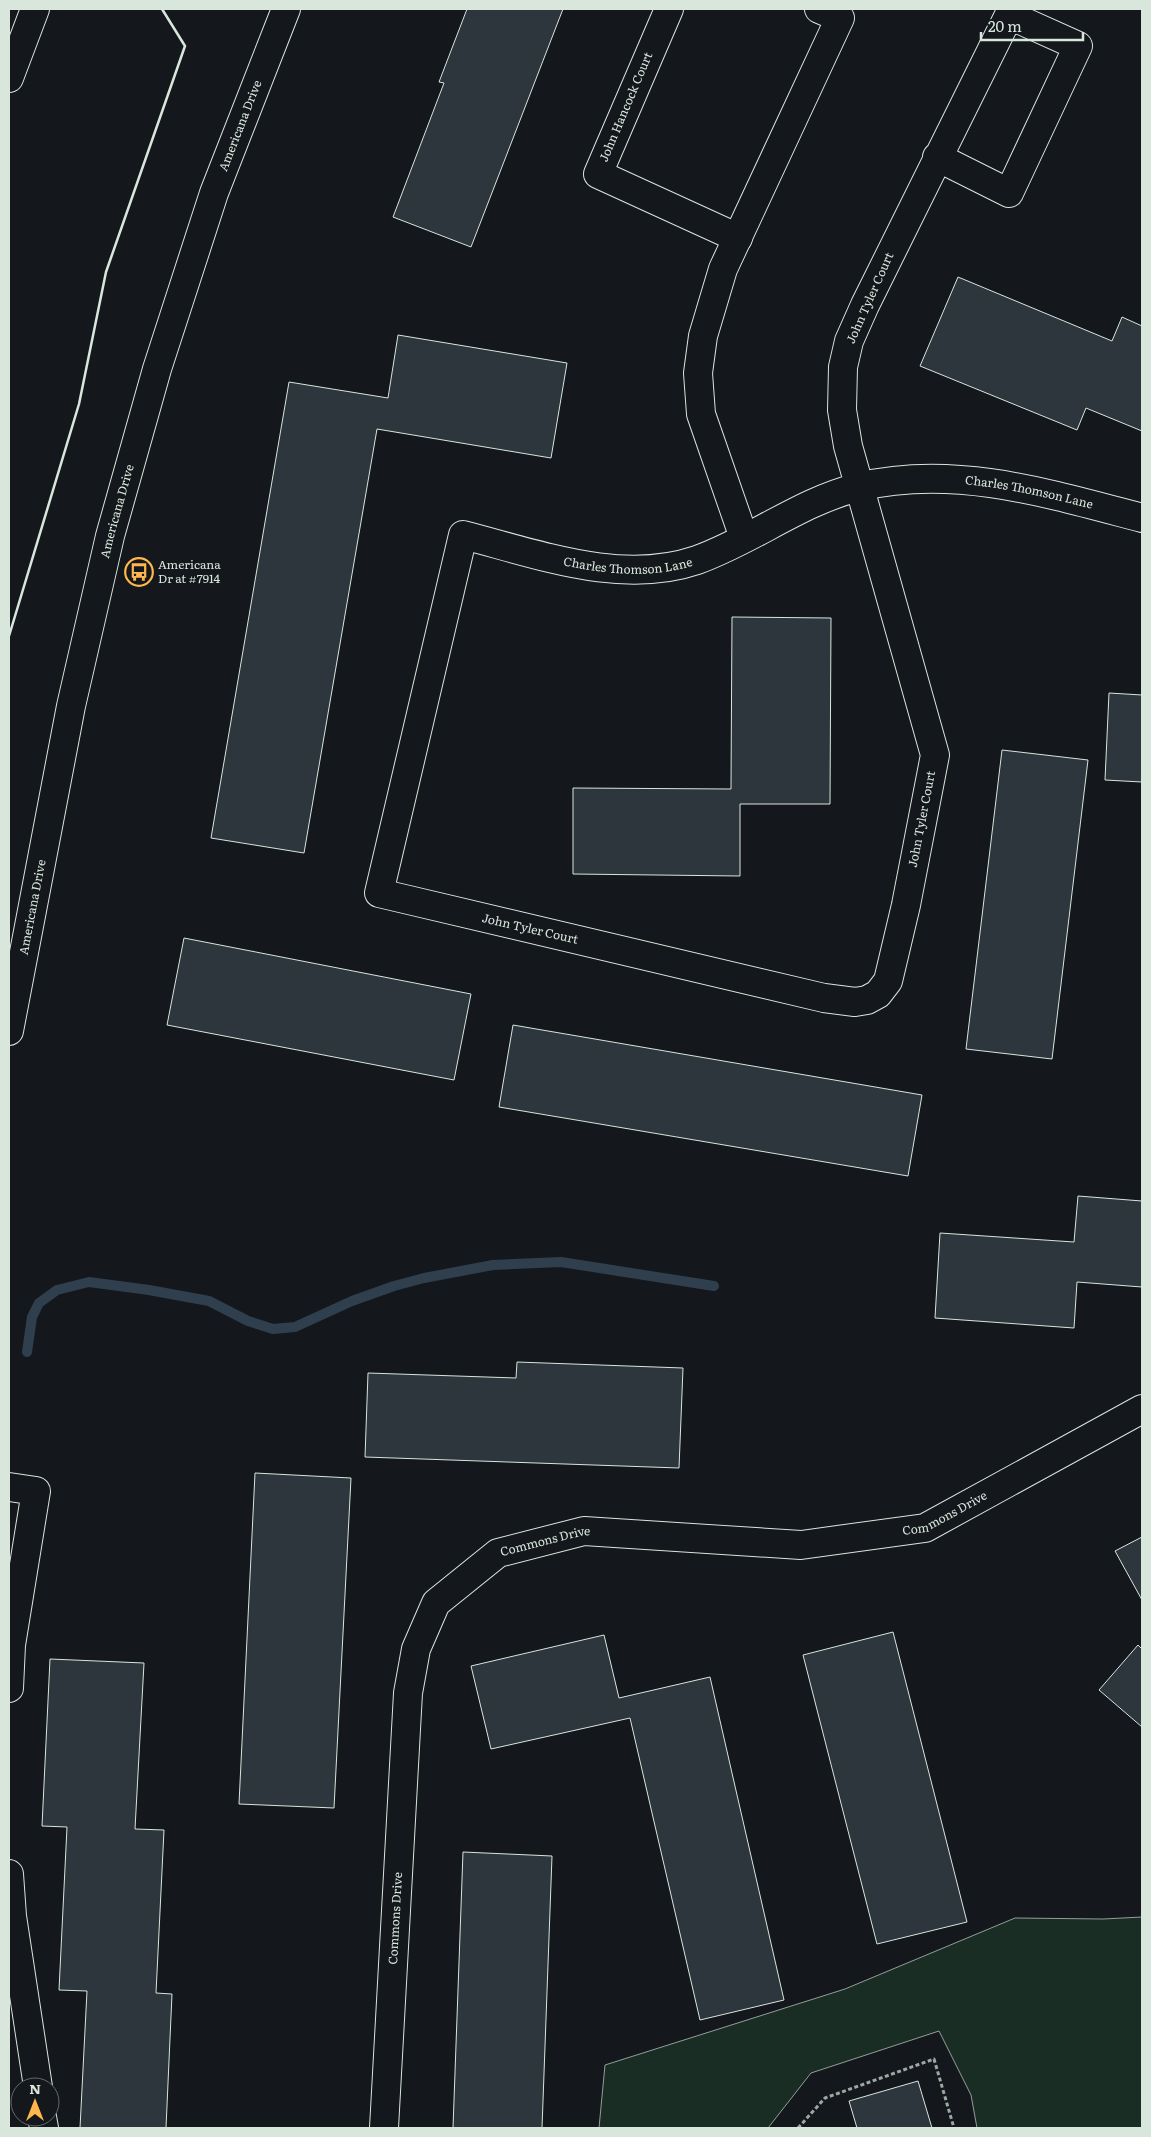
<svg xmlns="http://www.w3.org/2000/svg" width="1151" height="2137" font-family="Literata,serif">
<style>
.green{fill:#1a2d24;stroke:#939e99}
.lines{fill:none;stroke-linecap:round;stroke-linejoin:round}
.stream{stroke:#2f3f4d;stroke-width:10}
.building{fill:#2c363c;stroke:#d8e6dc}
.minor-casing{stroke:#d8e6dc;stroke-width:30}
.highway-casing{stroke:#d8e6dc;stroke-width:30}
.path{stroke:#9da8a2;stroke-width:3;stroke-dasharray:4 2.5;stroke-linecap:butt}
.minor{stroke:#14181c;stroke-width:28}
.highway{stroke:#14181c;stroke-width:28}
.wall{stroke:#d8e6dc;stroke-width:2.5}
.labels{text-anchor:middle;stroke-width:4;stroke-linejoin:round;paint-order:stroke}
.street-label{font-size:12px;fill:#d8e6dc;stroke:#14181c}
.poi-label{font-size:12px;fill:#d8e6dc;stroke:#14181c;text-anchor:start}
</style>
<rect width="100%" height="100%" fill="#14181c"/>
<!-- green -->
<polygon class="green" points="1142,1917 1142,2128 977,2128 971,2095 939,2031 811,2073 768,2128 599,2128 605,2065 845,1989 1015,1918 1103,1919"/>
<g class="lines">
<!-- stream -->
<polyline class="stream" points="27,1352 32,1317 39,1303 57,1290 89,1282 149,1290 209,1301 248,1321 273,1329 295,1327 352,1301 394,1286 424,1278 493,1265 561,1262 714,1286"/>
</g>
<!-- building -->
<g class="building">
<polygon points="467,9 563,9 471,247 393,217 444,83 439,82"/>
<polygon points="958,277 1112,341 1122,317 1142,326 1142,431 1086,408 1077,430 920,366"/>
<polygon points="398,335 567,363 551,458 377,429 304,853 211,838 289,382 388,398"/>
<polygon points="732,617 831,618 830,804 740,804 740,876 573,874 573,788 731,789"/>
<polygon points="1109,693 1142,695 1142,782 1105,780"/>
<polygon points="1002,750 1088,760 1052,1059 966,1049"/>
<polygon points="184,938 471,994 454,1080 167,1025"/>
<polygon points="513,1025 922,1095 908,1176 499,1107"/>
<polygon points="1078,1196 1142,1201 1142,1287 1077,1282 1074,1328 935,1318 940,1233 1074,1242"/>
<polygon points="517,1362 683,1368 679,1468 365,1457 368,1373 516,1378"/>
<polygon points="255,1473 351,1478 334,1808 239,1804"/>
<polygon points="1142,1537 1142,1600 1115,1551"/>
<polygon points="893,1632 967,1922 877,1944 803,1655"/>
<polygon points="604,1635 619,1698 710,1677 784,2000 700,2020 630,1718 491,1749 471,1666"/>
<polygon points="1138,1645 1142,1649 1142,1727 1099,1690"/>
<polygon points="50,1659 144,1663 135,1829 164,1830 156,1993 172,1994 166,2128 80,2128 87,1991 59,1990 67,1827 42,1826"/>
<polygon points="463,1852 552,1856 542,2128 453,2128"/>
<polygon points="918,2081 932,2128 857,2128 849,2101"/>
</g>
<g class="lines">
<defs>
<g id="minor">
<polyline points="669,9 598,174 738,238"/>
<path id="s1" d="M937,157L1009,193L1078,46L1009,15L865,305L849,341L843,367L842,410L848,446L935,755L906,905L888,981L878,994L867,1000L855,1002L824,998L379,893L463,535C538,554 621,586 697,560C753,540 801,501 859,487C954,464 1051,494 1142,518"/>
<polyline points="744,538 701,414 698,373 703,336 723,269 840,18 819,9"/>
<path id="s2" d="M9,1031L71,706L110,536L157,369L214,193L286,9"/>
<polyline points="9,1487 36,1491 11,1645 9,1688"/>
<polyline points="9,1874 12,1916 38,2087"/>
<polyline points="42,2117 44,2128"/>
<path id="s3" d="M384,2128L408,1693L416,1649L436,1603L498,1553L584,1531L801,1545L925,1528L1142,1409"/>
</g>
<polyline id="highway" points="9,78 35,9"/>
</defs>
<!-- minor casing -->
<use href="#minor" class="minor-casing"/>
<!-- highway casing -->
<use href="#highway" class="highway-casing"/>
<!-- path -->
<polyline class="path" points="798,2128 825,2098 934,2059 954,2128"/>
<!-- minor -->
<use href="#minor" class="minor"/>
<!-- highway -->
<use href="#highway" class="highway"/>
<!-- wall -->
<polyline class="wall" points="9,636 79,404 106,272 185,46 162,9"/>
</g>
<!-- icons -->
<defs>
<symbol id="bus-ring" viewBox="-11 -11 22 22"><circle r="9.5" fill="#14181c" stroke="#ffb74d" stroke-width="1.5"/><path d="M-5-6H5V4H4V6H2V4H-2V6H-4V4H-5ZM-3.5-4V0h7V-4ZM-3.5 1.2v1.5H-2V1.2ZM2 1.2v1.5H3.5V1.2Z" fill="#ffb74d"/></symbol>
</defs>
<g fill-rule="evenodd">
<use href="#bus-ring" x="123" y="556" width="32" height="32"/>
</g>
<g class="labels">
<!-- street labels -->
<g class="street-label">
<text transform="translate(626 107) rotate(-67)" y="4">John Hancock Court</text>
<text dy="4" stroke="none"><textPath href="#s2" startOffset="936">Americana Drive</textPath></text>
<text transform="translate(870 298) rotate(-66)" y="4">John Tyler Court</text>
<text dy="4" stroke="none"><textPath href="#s1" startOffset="2826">Charles Thomson Lane</textPath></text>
<text dy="4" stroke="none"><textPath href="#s2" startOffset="531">Americana Drive</textPath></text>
<text dy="4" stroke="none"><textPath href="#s1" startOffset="2406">Charles Thomson Lane</textPath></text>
<text transform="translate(922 819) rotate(-79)" y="4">John Tyler Court</text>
<text dy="4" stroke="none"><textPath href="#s2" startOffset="126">Americana Drive</textPath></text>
<text transform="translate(530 929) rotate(13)" y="4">John Tyler Court</text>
<text dy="4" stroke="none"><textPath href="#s3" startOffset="1065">Commons Drive</textPath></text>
<text dy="4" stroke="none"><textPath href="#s3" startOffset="659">Commons Drive</textPath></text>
<text dy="4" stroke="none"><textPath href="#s3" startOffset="210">Commons Drive</textPath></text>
</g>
<!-- poi labels -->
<g class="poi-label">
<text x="158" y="569">Americana<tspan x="158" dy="14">Dr at #7914</tspan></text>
</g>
</g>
<!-- border -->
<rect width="1151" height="2137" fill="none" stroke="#d8e6dc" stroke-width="20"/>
<!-- north arrow -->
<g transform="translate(35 2102)"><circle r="24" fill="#14181c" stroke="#626a69"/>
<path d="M0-4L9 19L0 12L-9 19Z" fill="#ffb74d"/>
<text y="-8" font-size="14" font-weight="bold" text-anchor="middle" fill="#d8e6dc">N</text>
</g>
<!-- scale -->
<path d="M981 32v8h102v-8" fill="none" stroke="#d8e6dc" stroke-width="2.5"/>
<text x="988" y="32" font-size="15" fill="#d8e6dc" stroke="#14181c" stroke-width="4" paint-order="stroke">20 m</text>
</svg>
